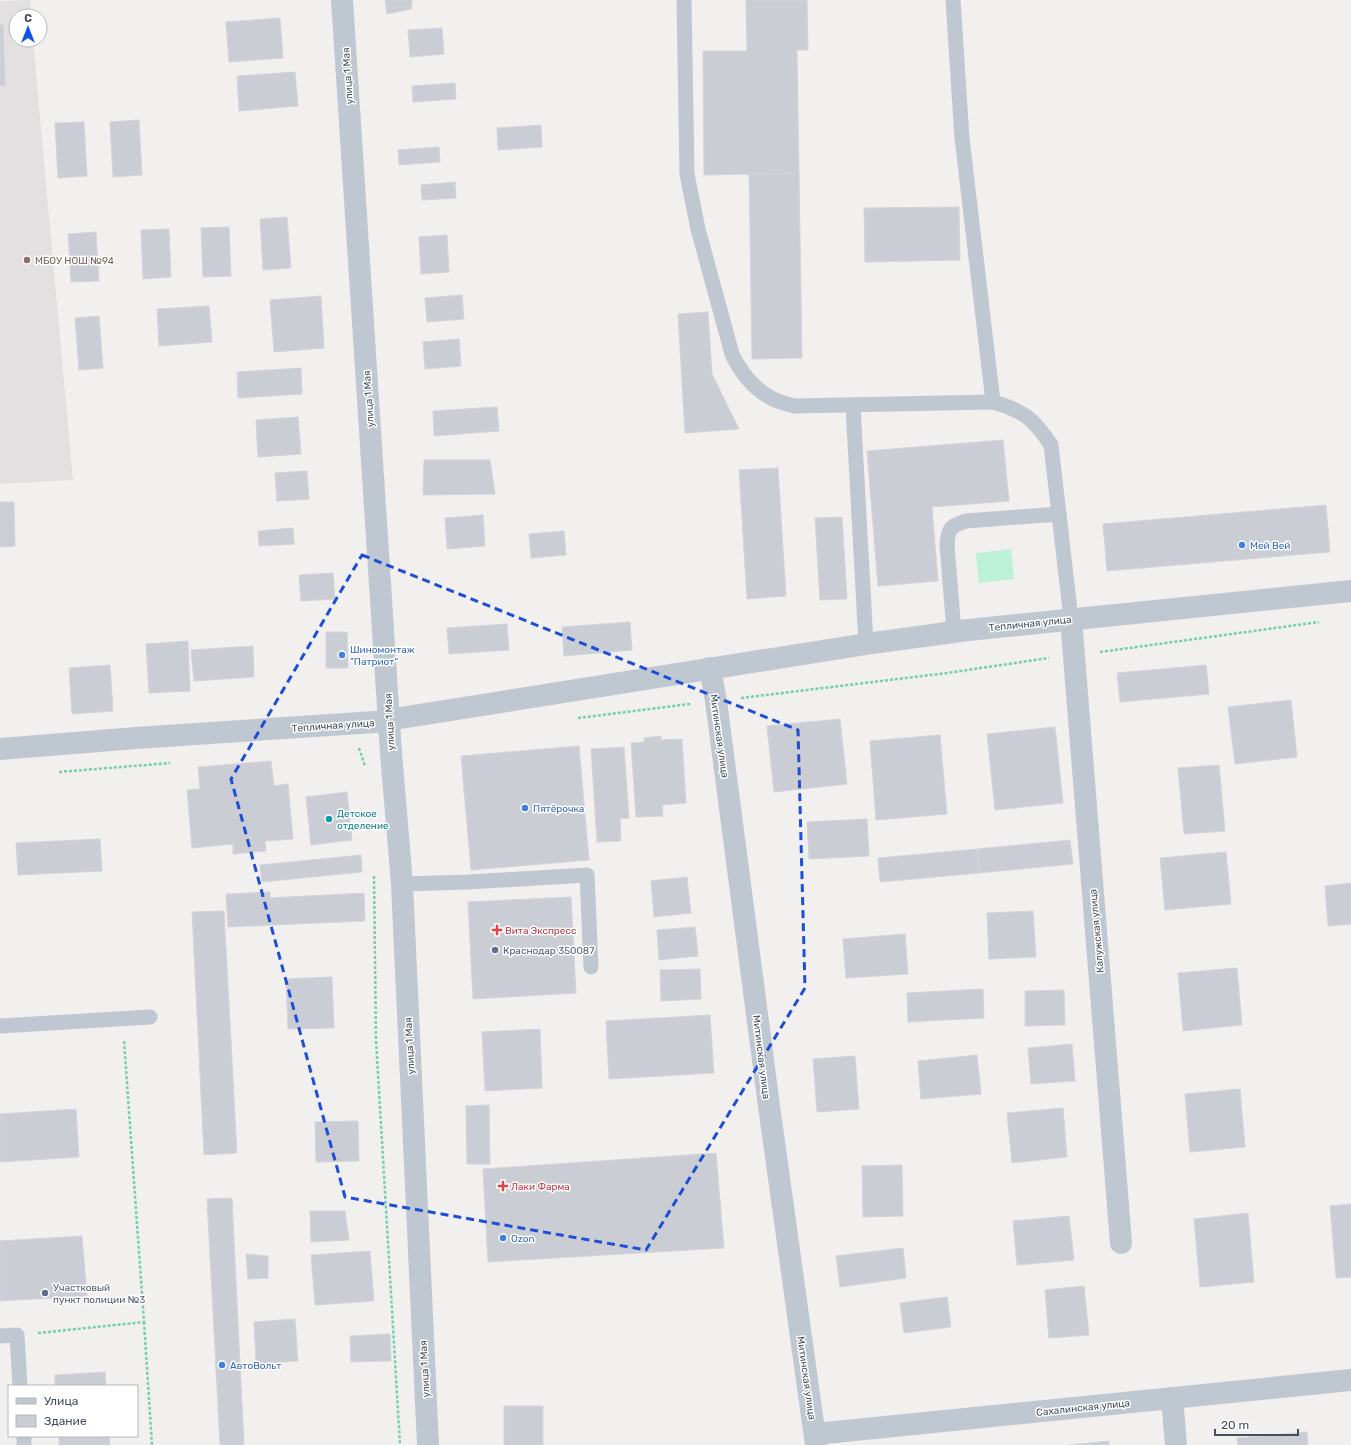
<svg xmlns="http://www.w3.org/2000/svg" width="1351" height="1445" font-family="Rubik,sans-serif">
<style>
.education{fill:#e3e0e1}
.green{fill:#bcf0d8}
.building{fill:#cbcdd5;stroke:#d3d4db}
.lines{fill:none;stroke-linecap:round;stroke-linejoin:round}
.path{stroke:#73cfb0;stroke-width:2.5;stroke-dasharray:3 2;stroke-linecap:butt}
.service{stroke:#bfc7d1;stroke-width:15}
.minor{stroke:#bfc7d1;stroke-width:22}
.tertiary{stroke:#bfc7d1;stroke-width:22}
.marked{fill:none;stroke:#1d4ed8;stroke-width:3;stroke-dasharray:8 5;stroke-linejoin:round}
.education-dot{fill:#8d6e63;stroke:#fff;stroke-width:1.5}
.shop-dot{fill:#3f7fe0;stroke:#fff;stroke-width:1.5}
.culture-dot{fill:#0f9aa8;stroke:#fff;stroke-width:1.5}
.health-dot{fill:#e0444e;stroke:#fff;stroke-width:1.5}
.service-dot{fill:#5c6f8a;stroke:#fff;stroke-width:1.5}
.labels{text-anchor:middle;stroke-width:3;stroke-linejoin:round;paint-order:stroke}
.street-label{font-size:10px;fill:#464f5d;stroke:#fff}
.education-label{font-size:10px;fill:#785e54;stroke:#fff;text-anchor:start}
.shop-label{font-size:10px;fill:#366cbe;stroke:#fff;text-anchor:start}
.culture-label{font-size:10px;fill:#0d838f;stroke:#fff;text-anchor:start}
.health-label{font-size:10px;fill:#be3a42;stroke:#fff;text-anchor:start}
.service-label{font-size:10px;fill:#4e5e75;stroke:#fff;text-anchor:start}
</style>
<rect width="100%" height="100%" fill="#f2efef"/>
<!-- education -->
<polygon class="education" points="30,0 31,16 16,16 16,40 33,40 73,480 0,484 0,1"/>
<!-- green -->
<polygon class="green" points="1011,549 1014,579 979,583 976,553"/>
<!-- building -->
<g class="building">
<polygon points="385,0 412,0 411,9 387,14"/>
<polygon points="746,0 807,0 808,50 797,50 799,173 704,175 703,51 747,51"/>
<polygon points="280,18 283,58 229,62 226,22"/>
<polygon points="0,25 3,25 5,86 0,86"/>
<polygon points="442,28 444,54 410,57 408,30"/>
<polygon points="295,72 298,106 239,111 237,76"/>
<polygon points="455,83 456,99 413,102 412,86"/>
<polygon points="139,120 142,175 113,177 110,122"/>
<polygon points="84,122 87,176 58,178 55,123"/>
<polygon points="541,125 542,147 498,150 497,128"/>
<polygon points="439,147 440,162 399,165 398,150"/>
<polygon points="799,173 802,358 752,359 749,174"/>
<polygon points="455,182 456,198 422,200 421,185"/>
<polygon points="959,207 960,260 865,262 864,208"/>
<polygon points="287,217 291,268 263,270 260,219"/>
<polygon points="229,227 231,276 203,277 201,228"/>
<polygon points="169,229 171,277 143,279 141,230"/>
<polygon points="96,232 99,281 71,282 68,234"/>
<polygon points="447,235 449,272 421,274 419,237"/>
<polygon points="462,295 464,319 427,322 425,298"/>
<polygon points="321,296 324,348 274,352 270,300"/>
<polygon points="209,306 212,342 159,346 157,309"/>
<polygon points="708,312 712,374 739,429 685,433 678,314"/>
<polygon points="99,316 103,368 79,370 75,318"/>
<polygon points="459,339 461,366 425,369 423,342"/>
<polygon points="301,368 302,394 238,398 237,372"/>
<polygon points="497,407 499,431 434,436 433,411"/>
<polygon points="298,417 301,454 258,457 256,420"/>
<polygon points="1003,440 1009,501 932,507 938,581 878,586 867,451"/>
<polygon points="424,460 490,460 495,494 423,495"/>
<polygon points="778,468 786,596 747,599 739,470"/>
<polygon points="307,471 309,499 277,501 275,473"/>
<polygon points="0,502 14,502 15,546 0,547"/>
<polygon points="1326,505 1330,552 1107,571 1103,524"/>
<polygon points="483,515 485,546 447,549 445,518"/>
<polygon points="842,517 847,599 820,600 815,518"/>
<polygon points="293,528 294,544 259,546 258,531"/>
<polygon points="564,531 566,555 531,558 529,534"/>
<polygon points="333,573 335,599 301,601 299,575"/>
<polygon points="630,622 632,650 564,656 562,627"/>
<polygon points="507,624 509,650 449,654 447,628"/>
<polygon points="326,632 347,632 348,668 326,668"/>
<polygon points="188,641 190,691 149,693 146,644"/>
<polygon points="253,646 254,677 194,681 191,650"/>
<polygon points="110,665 113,711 72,714 69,668"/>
<polygon points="1206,665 1209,694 1120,702 1117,673"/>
<polygon points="1291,700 1297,757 1235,764 1228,707"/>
<polygon points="840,719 847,784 774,792 767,726"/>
<polygon points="1055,727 1063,803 995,810 987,734"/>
<polygon points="940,735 947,814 876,820 870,741"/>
<polygon points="661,736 661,740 682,739 686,803 662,805 663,816 636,817 631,743 644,742 644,738"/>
<polygon points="579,746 589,860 471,870 461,756"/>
<polygon points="624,747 629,818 620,819 621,841 597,842 591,749"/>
<polygon points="271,761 274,786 288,784 293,839 265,841 266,851 233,854 233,844 192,848 187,790 200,789 198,767"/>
<polygon points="1219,765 1225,831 1184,834 1178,768"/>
<polygon points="347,792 352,840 311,845 306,797"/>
<polygon points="867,819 869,856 809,859 807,822"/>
<polygon points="100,839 102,871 18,875 16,843"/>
<polygon points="1070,840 1073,864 979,873 977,849"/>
<polygon points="977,849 979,873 880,882 878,858"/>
<polygon points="1226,852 1231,904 1165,910 1160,858"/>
<polygon points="361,855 362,872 262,882 260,865"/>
<polygon points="687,877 691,913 654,917 651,881"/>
<polygon points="1351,883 1351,924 1328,926 1325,886"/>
<polygon points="270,892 270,898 364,893 365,921 228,927 226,894"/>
<polygon points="571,897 576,993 473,999 468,902"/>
<polygon points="224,911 237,1153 204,1155 192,912"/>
<polygon points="1033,911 1036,957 989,959 987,913"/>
<polygon points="695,927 698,956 659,960 657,930"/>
<polygon points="905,934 908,974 846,978 843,939"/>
<polygon points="1237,968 1242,1025 1183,1031 1178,973"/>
<polygon points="700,969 701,999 661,1001 660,970"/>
<polygon points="332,977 334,1028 288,1029 286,979"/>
<polygon points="983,989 984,1018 908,1022 907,993"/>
<polygon points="1064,990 1065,1025 1025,1026 1025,991"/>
<polygon points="710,1015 714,1073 609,1079 606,1021"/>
<polygon points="540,1029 542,1088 485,1091 482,1032"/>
<polygon points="1072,1044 1075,1081 1031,1084 1028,1048"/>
<polygon points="977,1055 981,1094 921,1099 918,1061"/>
<polygon points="855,1056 859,1109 817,1112 813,1059"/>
<polygon points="1240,1089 1245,1147 1190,1152 1185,1094"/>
<polygon points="489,1105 490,1164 467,1164 466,1106"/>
<polygon points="1063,1108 1067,1157 1012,1163 1007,1113"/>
<polygon points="76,1109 79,1157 0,1162 0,1114"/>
<polygon points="358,1121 359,1161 316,1162 315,1122"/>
<polygon points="716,1153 724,1248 488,1262 483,1169"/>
<polygon points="902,1165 903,1216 863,1217 862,1166"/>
<polygon points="232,1198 244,1445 220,1445 207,1199"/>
<polygon points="1351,1204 1351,1277 1336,1278 1330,1206"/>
<polygon points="310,1211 345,1211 349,1240 311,1242"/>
<polygon points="1248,1213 1254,1282 1200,1287 1194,1219"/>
<polygon points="1069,1216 1074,1260 1017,1265 1013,1221"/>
<polygon points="82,1236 87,1296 0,1301 0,1241"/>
<polygon points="903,1248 906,1278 840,1287 836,1256"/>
<polygon points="370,1251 374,1301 315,1305 311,1255"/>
<polygon points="246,1254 268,1256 268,1278 248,1279"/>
<polygon points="1084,1286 1089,1335 1049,1338 1045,1290"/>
<polygon points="947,1297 951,1327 904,1333 900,1303"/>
<polygon points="295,1319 298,1361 256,1364 254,1322"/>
<polygon points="390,1334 391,1361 351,1362 350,1336"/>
<polygon points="105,1372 106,1386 55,1386 55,1375"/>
<rect x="504" y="1406" width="39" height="39"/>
<polygon points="1307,1432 1308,1445 1238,1445 1237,1438"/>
<polygon points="59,1436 109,1436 110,1445 59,1445"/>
<polygon points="1109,1441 1109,1445 1069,1445"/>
</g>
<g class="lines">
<!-- path -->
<g class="path">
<polyline points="1100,652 1319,622"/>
<polyline points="741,698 947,673 1049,658"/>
<polyline points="578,718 690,704"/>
<polyline points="359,748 365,766"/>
<polyline points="59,772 170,763"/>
<polyline points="374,876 376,1040 400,1445"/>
<polyline points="144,1322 152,1445"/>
<polyline points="38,1333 144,1322 124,1041"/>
</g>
<!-- service -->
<g class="service">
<path d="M684,0L687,174L698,229L732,354C741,373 753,389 773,399C779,402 787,404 794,406L993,402C1024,411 1033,418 1051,445L1071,619"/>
<polyline points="953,0 962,138 993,402"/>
<polyline points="853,406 866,644"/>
<path d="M954,632L947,545C948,529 950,526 966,521L1059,514"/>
<polyline points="402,884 468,882 587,875 591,967"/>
<polyline points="0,1026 150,1017"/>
<polyline points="0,1336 17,1335 20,1386"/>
<polyline points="24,1436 24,1445"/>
</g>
<!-- minor -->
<g class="minor">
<polyline points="1071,619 1121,1243"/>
<polyline points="710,668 716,701 769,1106 816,1445"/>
<polyline points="0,749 136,738 375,722 866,644 968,630 1351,591"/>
<polyline points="1172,1398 1176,1445"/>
<polyline points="815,1434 1351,1380"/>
</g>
<!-- tertiary -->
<polyline class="tertiary" points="342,0 391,753 402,884 428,1445"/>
</g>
<!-- marked area -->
<path class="marked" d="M362,555L798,730L805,988L646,1250L345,1197L231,779Z"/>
<!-- markers -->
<circle class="education-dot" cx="27" cy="260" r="4"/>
<g class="shop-dot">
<circle cx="1242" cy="545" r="4"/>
<circle cx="342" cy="655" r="4"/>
<circle cx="525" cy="808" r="4"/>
<circle cx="503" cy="1238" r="4"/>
<circle cx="222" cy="1365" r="4"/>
</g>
<circle class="culture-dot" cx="329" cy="819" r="4"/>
<g class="health-dot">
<path d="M495 924h4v4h4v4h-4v4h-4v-4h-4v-4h4z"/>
<path d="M501 1180h4v4h4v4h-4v4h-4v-4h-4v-4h4z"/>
</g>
<g class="service-dot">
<circle cx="495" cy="950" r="4"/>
<circle cx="45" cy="1293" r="4"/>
</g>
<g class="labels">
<!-- street labels -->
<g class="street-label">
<text transform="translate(347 76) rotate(-94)" y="4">улица 1 Мая</text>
<text transform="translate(368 399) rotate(-94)" y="4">улица 1 Мая</text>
<text transform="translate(1030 623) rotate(-6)" y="4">Тепличная улица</text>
<text transform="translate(389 722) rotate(-93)" y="4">улица 1 Мая</text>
<text transform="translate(333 725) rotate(-4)" y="4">Тепличная улица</text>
<text transform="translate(720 736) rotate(82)" y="4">Митинская улица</text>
<text transform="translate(1096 931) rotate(-95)" y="4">Калужская улица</text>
<text transform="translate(409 1046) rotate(-93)" y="4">улица 1 Мая</text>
<text transform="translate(762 1057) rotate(83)" y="4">Митинская улица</text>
<text transform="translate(424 1369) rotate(-93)" y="4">улица 1 Мая</text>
<text transform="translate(807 1378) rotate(82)" y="4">Митинская улица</text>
<text transform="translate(1083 1407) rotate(-6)" y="4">Сахалинская улица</text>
</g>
<!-- education labels -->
<g class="education-label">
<text x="35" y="264">МБОУ НОШ №94</text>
</g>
<!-- shop labels -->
<g class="shop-label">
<text x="1250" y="549">Мей Вей</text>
<text x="350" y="653">Шиномонтаж<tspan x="350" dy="12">"Патриот"</tspan></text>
<text x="533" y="812">Пятёрочка</text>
<text x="511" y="1242">Ozon</text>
<text x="230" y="1369">АвтоВольт</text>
</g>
<!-- culture labels -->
<g class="culture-label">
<text x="337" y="817">Детское<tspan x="337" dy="12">отделение</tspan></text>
</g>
<!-- health labels -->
<g class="health-label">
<text x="505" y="934">Вита Экспресс</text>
<text x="511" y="1190">Лаки Фарма</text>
</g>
<!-- service labels -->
<g class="service-label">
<text x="503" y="954">Краснодар 350087</text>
<text x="53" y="1291">Участковый<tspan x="53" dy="12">пункт полиции №3</tspan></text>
</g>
</g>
<!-- legend -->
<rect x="8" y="1385" width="130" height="52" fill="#ffffff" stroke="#b5b9be"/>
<rect x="16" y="1398" width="20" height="6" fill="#bfc7d1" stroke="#b5b9be"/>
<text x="44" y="1405" font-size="12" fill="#464f5d">Улица</text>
<rect x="16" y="1415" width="20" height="12" fill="#cbcdd5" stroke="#b5b9be"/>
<text x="44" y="1425" font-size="12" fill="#464f5d">Здание</text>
<!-- north arrow -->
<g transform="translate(28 28)"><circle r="19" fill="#ffffff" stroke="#b5b9be"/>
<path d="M0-3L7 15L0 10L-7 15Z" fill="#1451e6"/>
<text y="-6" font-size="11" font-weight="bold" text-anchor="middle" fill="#464f5d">С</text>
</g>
<!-- scale -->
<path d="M1215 1429v6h83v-6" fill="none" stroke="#464f5d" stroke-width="2"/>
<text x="1221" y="1429" font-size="12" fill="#464f5d" stroke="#ffffff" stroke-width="3" paint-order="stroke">20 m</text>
</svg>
